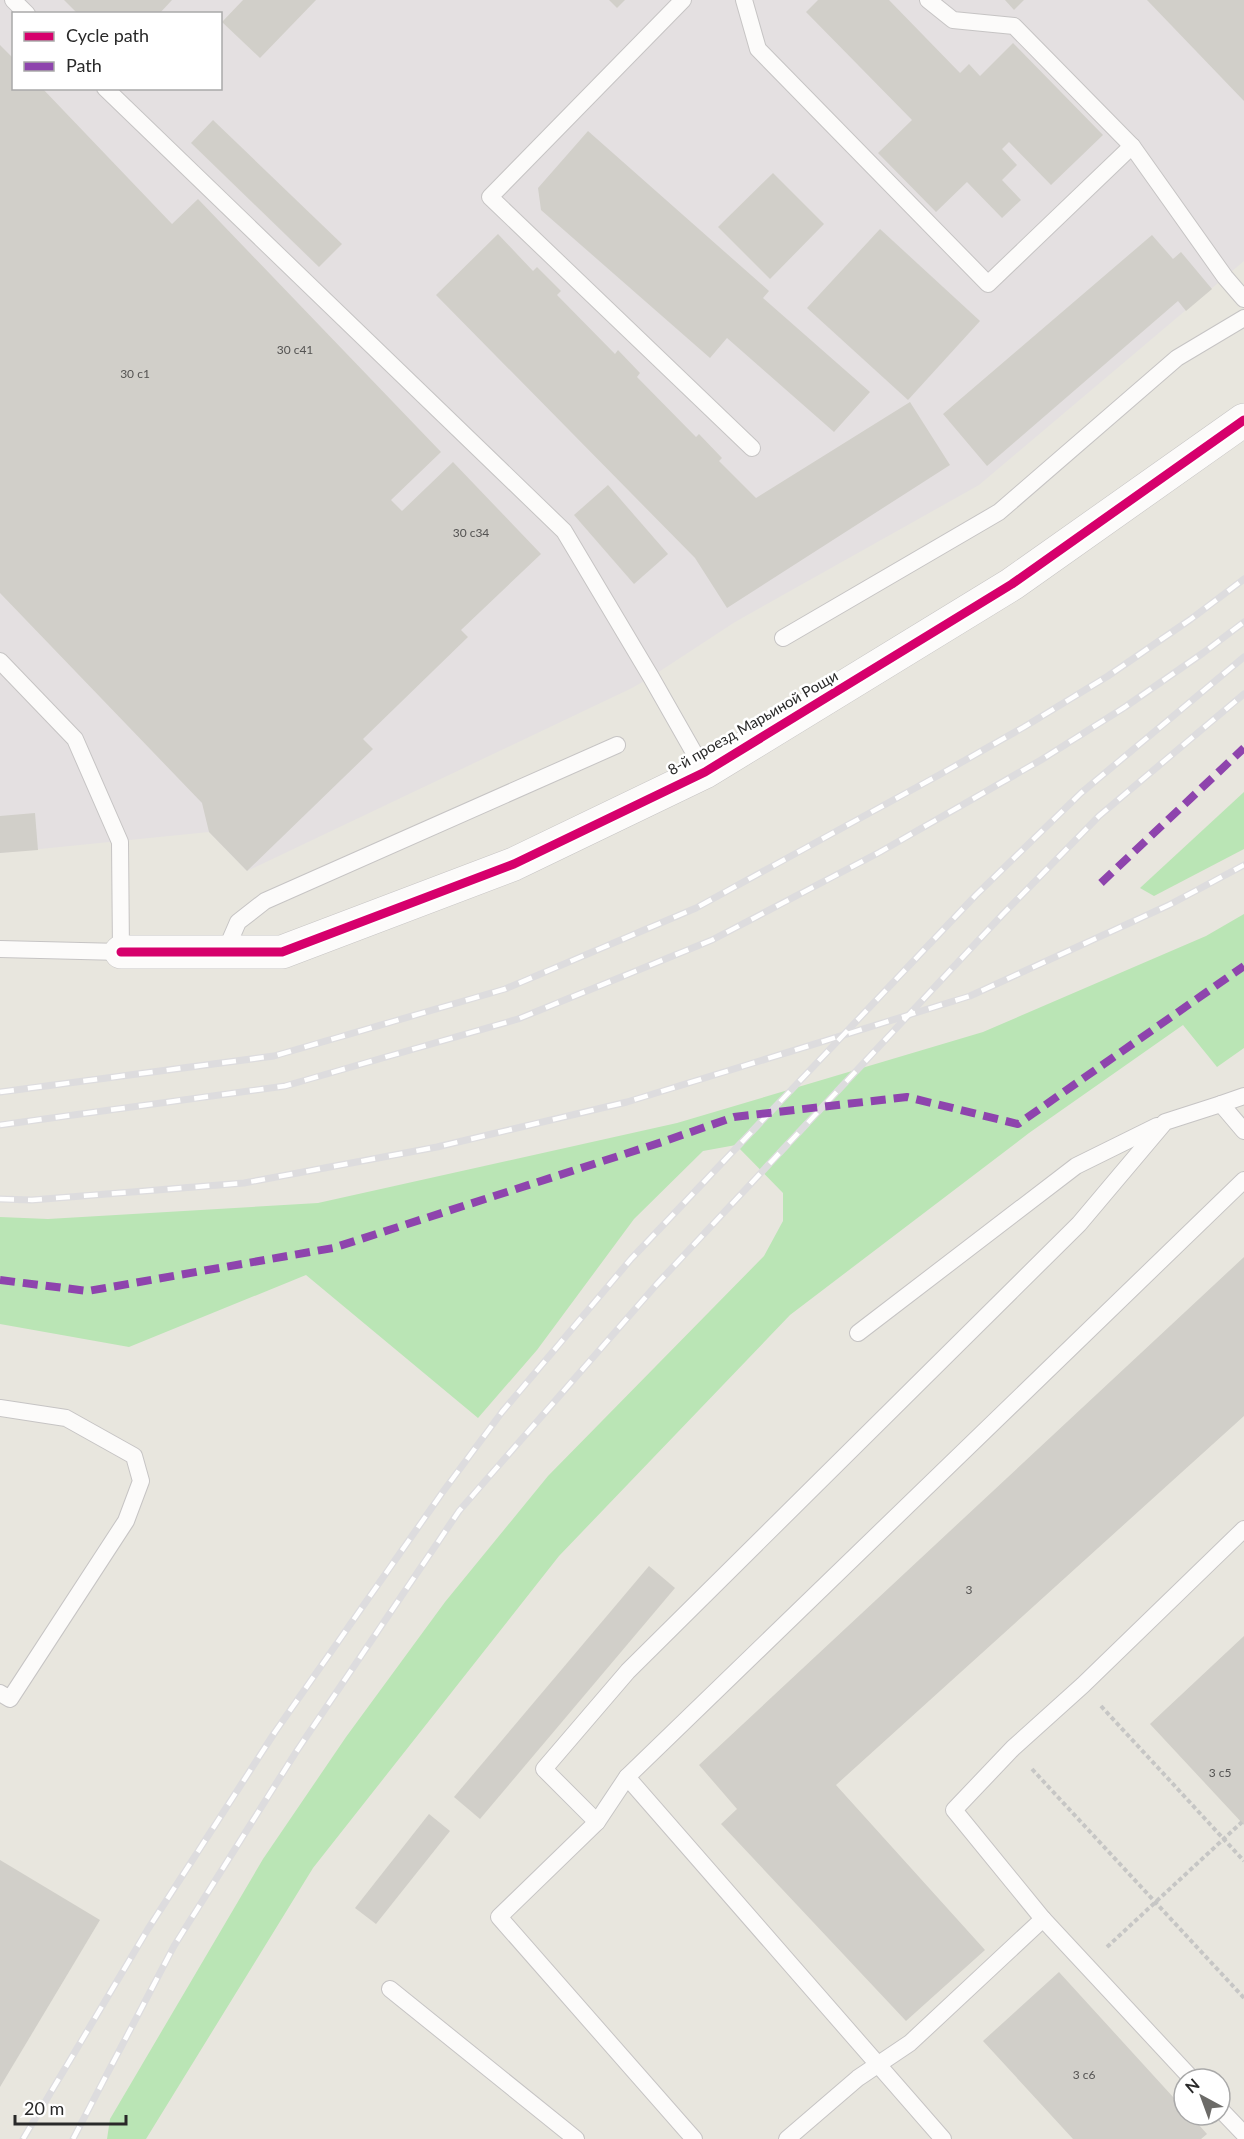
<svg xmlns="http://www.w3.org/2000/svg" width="1244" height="2139" font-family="Lato,sans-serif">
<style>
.industrial{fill:#e4e0e1;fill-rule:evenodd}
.green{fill:#bae5b5}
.building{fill:#d1cfc9}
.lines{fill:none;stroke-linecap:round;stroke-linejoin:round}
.service-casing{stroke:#c6c4c4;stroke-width:18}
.minor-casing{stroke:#c6c4c4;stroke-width:34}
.path{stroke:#c6c6c5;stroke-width:4;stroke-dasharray:4.5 3;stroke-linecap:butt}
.service{stroke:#fcfbfa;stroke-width:16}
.minor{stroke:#fcfbfa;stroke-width:33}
.rail-casing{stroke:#dddcde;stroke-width:7}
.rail{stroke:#fff;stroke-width:4.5;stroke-dasharray:14;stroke-linecap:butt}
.quiet{stroke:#8e44ad;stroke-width:8;stroke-dasharray:15 8;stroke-linecap:butt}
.cycleway-casing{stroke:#fff;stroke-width:13}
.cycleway{stroke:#d6006c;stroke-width:9}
.labels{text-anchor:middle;stroke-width:5;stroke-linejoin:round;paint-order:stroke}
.number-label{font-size:12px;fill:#545352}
.street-label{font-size:15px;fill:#292929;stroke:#fff}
</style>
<rect width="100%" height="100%" fill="#e8e6de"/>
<!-- industrial -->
<path class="industrial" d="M0,0H1244V261L979,485L735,622L651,677L632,688L247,871L209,832L0,853ZM14,14H220V88H14Z"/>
<!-- green -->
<g class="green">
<polygon points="1244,792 1244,849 1154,896 1140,888"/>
<polygon points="1244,914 1244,1048 1217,1067 1183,1025 1029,1133 790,1315 559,1556 313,1868 146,2139 107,2139 110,2119 263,1859 346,1737 445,1602 548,1476 764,1256 783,1221 783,1193 736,1145 703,1151 634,1219 537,1350 478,1418 306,1275 129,1347 0,1324 0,1217 48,1219 318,1203 677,1123 983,1032 1206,936"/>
</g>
<!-- building -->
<g class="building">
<polygon points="64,0 172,0 159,14 78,14"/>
<polygon points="243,0 316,0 260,58 222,22"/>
<polygon points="609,0 625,0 617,8"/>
<polygon points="818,0 889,0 960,73 969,64 980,76 1013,43 1103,135 1051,185 1009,142 1002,149 1017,165 1002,180 1021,200 1002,218 967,182 936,212 878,153 912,120 806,12"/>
<polygon points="1005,0 1024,0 1014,10"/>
<polygon points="1147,0 1244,0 1244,101"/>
<polygon points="0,45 14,59 14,88 42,88 172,224 198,199 441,452 391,500 402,511 453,462 541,554 461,630 468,637 363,739 373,749 247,871 209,832 202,803 0,593"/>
<polygon points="213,120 342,244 319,267 191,143"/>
<polygon points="588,131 769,291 763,298 870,392 834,432 727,338 710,358 541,210 538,188"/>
<polygon points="773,173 824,224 770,279 718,227"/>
<polygon points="880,229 980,321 908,400 807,308"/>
<polygon points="498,234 533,271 537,267 561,291 557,295 615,354 618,350 640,373 637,377 696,437 699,434 722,458 719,461 756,498 910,402 950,465 727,608 695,558 436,295"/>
<polygon points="1152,235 1173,259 1181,252 1212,289 1186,311 1178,301 987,466 943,414"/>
<polygon points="608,485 668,554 634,584 574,515"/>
<polygon points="35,813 38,850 0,853 0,816"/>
<polygon points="1244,1257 1244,1416 836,1785 985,1950 906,2021 721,1824 737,1809 699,1765"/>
<polygon points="649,1566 675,1588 480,1819 454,1797"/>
<polygon points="1244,1636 1244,1825 1150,1724"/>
<polygon points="429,1814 450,1831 376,1924 355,1908"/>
<polygon points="0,1860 100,1920 0,2087"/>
<polygon points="1059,1972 1184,2109 1184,2115 1190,2115 1207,2134 1201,2139 1073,2139 983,2041"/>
</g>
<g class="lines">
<defs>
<g id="service">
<polyline points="13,0 27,14"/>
<polyline points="683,0 490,197 752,448"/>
<polyline points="744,0 758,49 988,284 1132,146"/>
<polyline points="928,0 953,20 1014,26 1132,146 1225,277 1244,299"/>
<polyline points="105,88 564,531 651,677 705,772"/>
<polyline points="783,638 999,512 1177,358 1244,318"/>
<polyline points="0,661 75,739 120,842 121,952 0,949"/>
<polyline points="225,952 238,922 265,901 617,745"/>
<polyline points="1221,1104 1244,1096"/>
<polyline points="858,1333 1076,1166 1157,1126"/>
<polyline points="0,1408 66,1418 134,1456 141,1481 126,1521 10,1699 0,1693"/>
<polyline points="627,1777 943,2139"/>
<polyline points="597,1822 544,1769 628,1671 1079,1224 1165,1122 1221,1104 1244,1131"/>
<polyline points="390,1989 576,2139"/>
<polyline points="1192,2079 1043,1919 954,1810 1013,1748 1083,1685 1244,1529"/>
<polyline points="1220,2109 1244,2134"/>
<polyline points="694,2139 499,1917 597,1822 627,1777 1244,1180"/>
<polyline points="787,2139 858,2078 910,2043 1043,1919"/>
</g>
<polyline id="minor" points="121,952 282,952 514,864 705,772 1012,584 1244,420"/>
</defs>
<!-- service casing -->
<use href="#service" class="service-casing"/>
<!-- minor casing -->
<use href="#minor" class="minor-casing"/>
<!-- path -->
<g class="path">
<polyline points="1101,1706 1244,1861"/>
<polyline points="1032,1769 1244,1998"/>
<polyline points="1107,1947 1242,1822"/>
</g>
<!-- service -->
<use href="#service" class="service"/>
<!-- minor -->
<use href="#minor" class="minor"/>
<defs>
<g id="rail">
<polyline points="0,1092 274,1056 505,989 696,908 939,775 1024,727 1108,676 1191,619 1244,579"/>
<polyline points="0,1125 285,1086 518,1019 712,940 880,852 1041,760 1125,707 1203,653 1244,622"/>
<polyline points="0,1199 32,1200 244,1183 437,1147 627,1102 970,996 1169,905 1244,865"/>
<polyline points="23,2139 148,1929 275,1732 442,1493 502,1412 631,1259 976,895 1081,793 1244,657"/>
<polyline points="73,2139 174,1946 296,1752 459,1511 657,1284 1003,914 1099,816 1244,694"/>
</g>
</defs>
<!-- rail casing -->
<use href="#rail" class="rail-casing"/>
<!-- rail -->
<use href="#rail" class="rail"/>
<!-- quiet -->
<g class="quiet">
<polyline points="1101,883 1244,748"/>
<polyline points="0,1280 88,1291 333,1248 662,1142 734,1117 907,1097 1018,1124 1244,966"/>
</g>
<defs>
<polyline id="cycleway" points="121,952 282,952 514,864 705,772 1012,584 1244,420"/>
</defs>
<!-- cycleway casing -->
<use href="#cycleway" class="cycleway-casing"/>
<!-- cycleway -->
<use href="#cycleway" class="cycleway"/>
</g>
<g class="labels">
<!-- number labels -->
<g class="number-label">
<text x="295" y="354">30 с41</text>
<text x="135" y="378">30 с1</text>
<text x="471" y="537">30 с34</text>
<text x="969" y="1594">3</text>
<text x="1220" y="1777">3 с5</text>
<text x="1084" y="2079">3 с6</text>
</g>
<!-- street labels -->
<g class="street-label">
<text transform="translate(753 723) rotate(-30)" y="5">8-й проезд Марьиной Рощи</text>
</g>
</g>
<!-- legend -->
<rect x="12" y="12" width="210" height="78" fill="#ffffff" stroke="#a9a9a9" stroke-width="1.5"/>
<rect x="24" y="32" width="30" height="9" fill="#d6006c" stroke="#a9a9a9" stroke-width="1.5"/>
<text x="66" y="42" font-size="18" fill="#292929">Cycle path</text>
<rect x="24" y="62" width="30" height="9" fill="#8e44ad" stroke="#a9a9a9" stroke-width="1.5"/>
<text x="66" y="72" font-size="18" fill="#292929">Path</text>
<!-- north arrow -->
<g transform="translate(1202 2097) rotate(319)"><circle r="28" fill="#ffffff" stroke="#a9a9a9" stroke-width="1.5"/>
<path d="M0-4.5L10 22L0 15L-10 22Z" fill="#6c6b68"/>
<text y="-9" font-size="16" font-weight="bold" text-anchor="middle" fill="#292929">N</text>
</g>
<!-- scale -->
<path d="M15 2115v9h111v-9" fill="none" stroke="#292929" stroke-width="3"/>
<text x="24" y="2115" font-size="18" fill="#292929" stroke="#ffffff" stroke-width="4.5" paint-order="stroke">20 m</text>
</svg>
